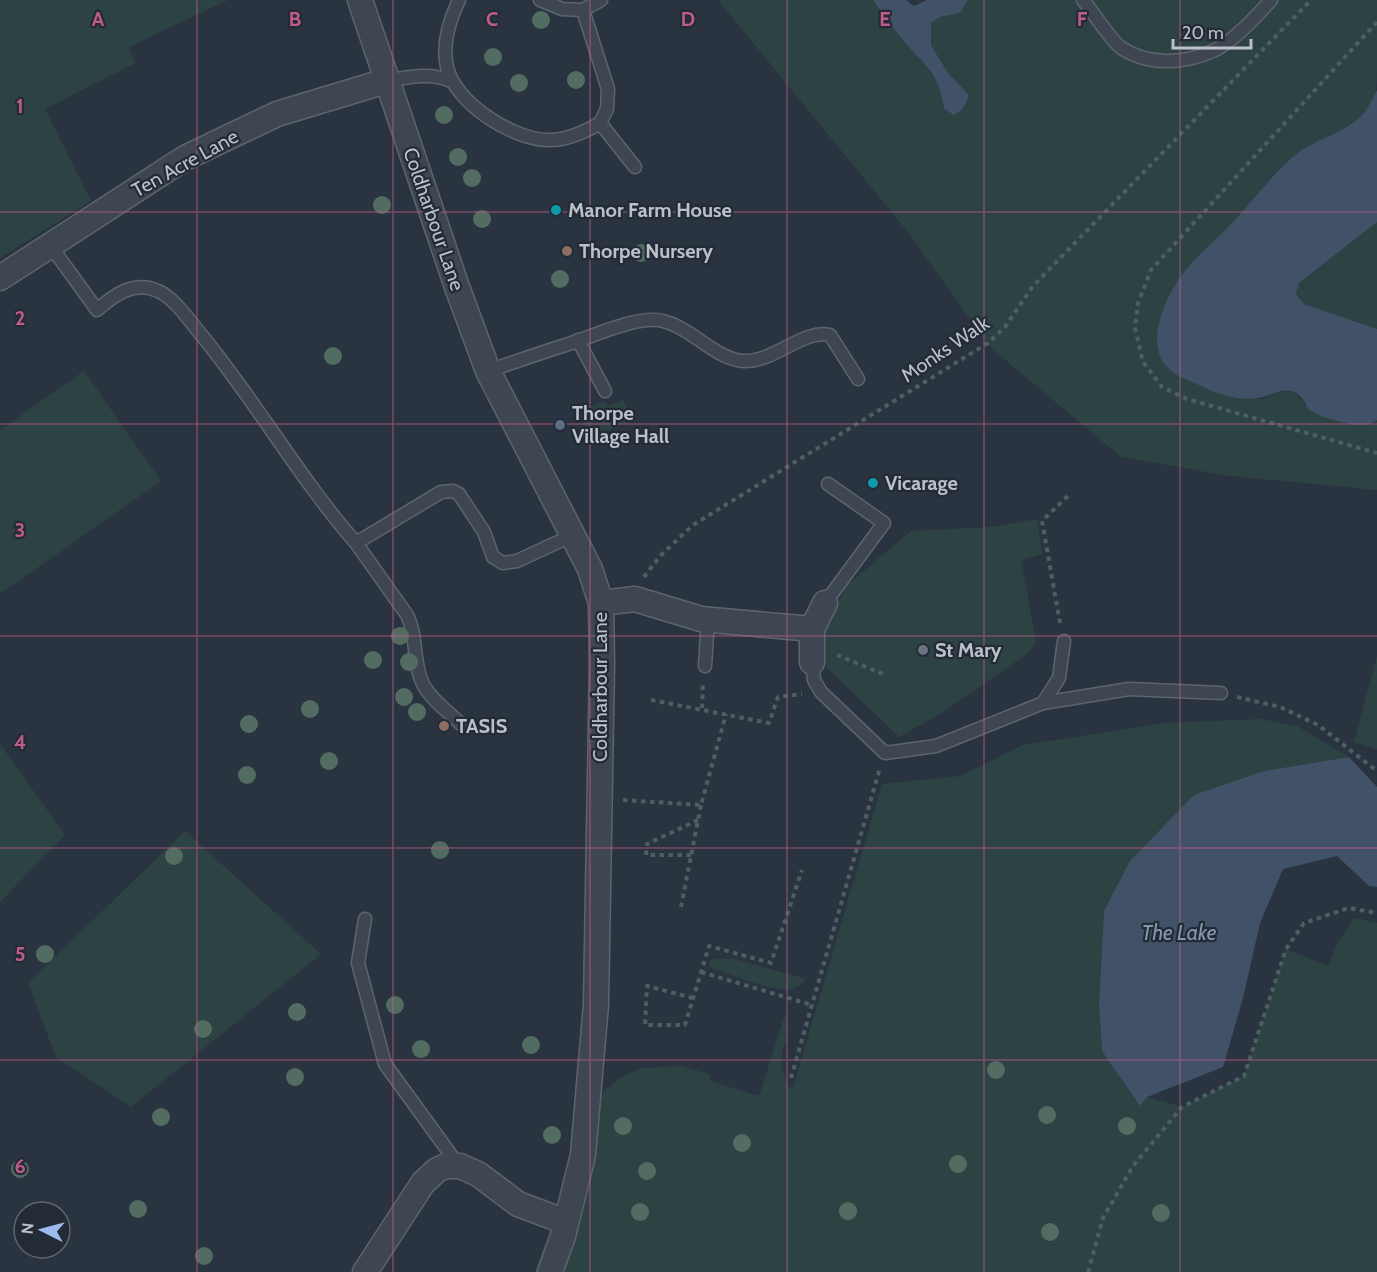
<svg xmlns="http://www.w3.org/2000/svg" width="1377" height="1272" font-family="Cabin,sans-serif">
<style>
.green{fill:#2d4243}
.water{fill:#415268}
.lines{fill:none;stroke-linecap:round;stroke-linejoin:round}
.service-casing{stroke:#5c646f;stroke-width:15}
.minor-casing{stroke:#5c646f;stroke-width:27}
.path{stroke:#4c5f61;stroke-width:4;stroke-dasharray:4.5 4.5;stroke-linecap:butt}
.service{stroke:#3e4651;stroke-width:12}
.minor{stroke:#3e4651;stroke-width:24}
.tree{fill:#536c62}
.grid{fill:none;stroke:#bf5c88;stroke-width:1.5;stroke-opacity:0.55}
.culture-dot{fill:#0f9aa8;stroke:#232b37;stroke-width:2}
.education-dot{fill:#8d6e63;stroke:#232b37;stroke-width:2}
.service-dot{fill:#5c6f8a;stroke:#232b37;stroke-width:2}
.worship-dot{fill:#6b7280;stroke:#232b37;stroke-width:2}
.labels{text-anchor:middle;stroke-width:4.5;stroke-linejoin:round;paint-order:stroke}
.street-label{font-size:20px;fill:#bbc1cb;stroke:#232b37}
.poi-label{font-size:20px;font-weight:bold;fill:#bbc1cb;stroke:#232b37;text-anchor:start}
.water-label{font-size:21px;font-style:italic;fill:#8698af;stroke:#232b37}
.grid-label{font-size:20px;text-anchor:middle;font-weight:bold;fill:#bf5c88;stroke:#232b37;stroke-width:4.5;stroke-linejoin:round;paint-order:stroke}
</style>
<rect width="100%" height="100%" fill="#2a3441"/>
<!-- green -->
<g class="green">
<polygon points="0,0 228,0 129,47 135,63 45,109 91,201 0,258"/>
<path d="M718,0H873C882,13 891,26 901,38C924,66 939,69 944,109L969,95L948,73L931,45V22L940,17L960,13L968,0H1377C1377,23 1377,46 1377,69C1377,75 1377,85 1376,91C1364,128 1324,135 1296,155C1271,172 1254,200 1234,222C1198,260 1163,285 1157,341L1260,400C1283,390 1293,383 1308,409L1366,426L1377,420V490L1230,476L1121,457L991,348L907,231Z"/>
<polygon points="1377,222 1377,329 1304,304 1296,294 1299,283"/>
<polygon points="84,371 161,481 0,594 0,430"/>
<polygon points="623,400 632,420 591,438 579,413 601,402 605,402 609,406"/>
<polygon points="1037,519 1042,554 1021,560 1036,641 1030,652 940,714 899,737 822,663 826,625 847,585 911,531 991,527"/>
<polygon points="1377,656 1377,749 1354,742"/>
<path d="M1261,719L1297,726L1349,757L1264,771L1104,911L1099,1004L1102,1051L1140,1106L1147,1097L1182,1107L1244,1076L1286,949L1328,966L1338,942L1354,918L1377,923V1272H535L596,1098L620,1078L641,1068L682,1066L711,1075L710,1081L759,1096L785,1014C793,1039 782,1041 781,1062C781,1071 787,1077 787,1086L793,1088L882,784L960,776L1023,745L1165,723Z"/>
<polygon points="0,744 65,835 0,902"/>
<polygon points="185,831 321,954 131,1107 56,1057 28,983"/>
<path d="M713,959H734L806,979C802,984 797,988 790,989C772,992 730,974 711,968L709,962Z"/>
</g>
<!-- water -->
<g class="water">
<path d="M873,0H906L914,6L927,0H968L960,13L940,17L931,23V45L948,73L969,95L963,109L954,115L944,109C939,70 924,66 901,38C891,26 882,13 873,0Z"/>
<path d="M1377,90V222L1299,283L1296,294L1304,304L1377,329V420C1373,422 1369,425 1365,425C1353,426 1317,417 1308,409C1306,407 1306,403 1304,401C1295,388 1285,389 1272,394C1248,404 1226,397 1203,387C1191,381 1176,377 1167,367C1142,340 1170,287 1190,265C1203,250 1219,237 1232,223C1253,201 1270,176 1294,156C1315,138 1349,133 1366,110C1370,104 1373,97 1377,90Z"/>
<polygon points="1349,757 1377,787 1377,887 1369,886 1337,856 1283,869 1260,923 1243,998 1223,1067 1147,1097 1140,1106 1102,1051 1099,1004 1104,911 1130,861 1194,795 1264,771"/>
</g>
<g class="lines">
<defs>
<g id="service">
<path d="M459,0C450,19 442,45 447,67C455,103 513,140 549,140C568,140 585,132 600,123"/>
<polyline points="540,0 562,9 583,10"/>
<polyline points="601,0 583,10 608,89 607,109 600,123 635,167"/>
<path d="M1083,0C1092,11 1111,40 1120,47C1147,66 1184,64 1213,51C1233,42 1256,17 1271,0"/>
<path d="M386,81C408,77 430,72 451,81"/>
<path d="M50,245L97,310C114,295 134,280 158,291C175,298 191,323 203,337C257,403 300,479 356,543L441,492L453,491L459,494L484,532L493,557L503,563L517,561L573,535"/>
<polyline points="578,340 605,391"/>
<path d="M488,371C517,361 546,351 575,342C597,334 640,315 663,321C692,328 716,360 744,361C775,362 802,329 830,335L858,379"/>
<path d="M356,543L407,615C418,636 412,662 423,684C431,700 450,713 462,725"/>
<polyline points="825,603 884,523 828,484"/>
<polyline points="812,662 814,680 821,692 885,753 936,746 1043,703 1059,678 1064,641"/>
<polyline points="705,666 708,619"/>
<polyline points="1043,703 1129,689 1221,693"/>
<polyline points="365,919 358,963 385,1064 459,1166"/>
</g>
<g id="minor">
<polyline points="360,0 457,287 488,371 590,569 601,603 602,663 596,1004 583,1155 563,1236 550,1272"/>
<polyline points="0,278 185,158 277,114 386,81"/>
<polyline points="601,603 635,599 701,619 812,629"/>
<polyline points="812,662 812,629 825,603"/>
<polyline points="365,1272 423,1183 437,1170 446,1166 460,1166 478,1174 518,1204 566,1222"/>
</g>
</defs>
<!-- service casing -->
<use href="#service" class="service-casing"/>
<!-- minor casing -->
<use href="#minor" class="minor-casing"/>
<!-- path -->
<g class="path">
<polyline points="1377,22 1151,270 1138,303 1135,328 1143,362 1162,387 1187,399 1377,453"/>
<polyline points="644,577 660,556 693,525 988,343 1005,327 1033,286 1311,0"/>
<polyline points="1060,623 1042,521 1071,493"/>
<polyline points="837,655 883,674"/>
<polyline points="1237,697 1280,707 1318,725 1377,771"/>
<polyline points="651,700 769,723 778,697 802,694"/>
<polyline points="702,708 703,684"/>
<polyline points="623,800 701,805 726,714"/>
<polyline points="691,855 646,855 647,844 698,820"/>
<polyline points="681,907 701,805"/>
<polyline points="701,972 812,1005"/>
<polyline points="693,998 647,986 645,1025 685,1025 709,946 771,963 802,870"/>
<polyline points="791,1078 880,768"/>
<polyline points="1088,1272 1103,1218 1133,1166 1182,1107 1244,1076 1286,949 1304,923 1349,908 1377,913"/>
</g>
<!-- service -->
<use href="#service" class="service"/>
<!-- minor -->
<use href="#minor" class="minor"/>
</g>
<!-- trees -->
<g class="tree">
<circle cx="541" cy="20" r="9"/>
<circle cx="493" cy="57" r="9"/>
<circle cx="576" cy="80" r="9"/>
<circle cx="519" cy="83" r="9"/>
<circle cx="444" cy="115" r="9"/>
<circle cx="458" cy="157" r="9"/>
<circle cx="472" cy="178" r="9"/>
<circle cx="382" cy="205" r="9"/>
<circle cx="482" cy="219" r="9"/>
<circle cx="641" cy="253" r="9"/>
<circle cx="560" cy="279" r="9"/>
<circle cx="333" cy="356" r="9"/>
<circle cx="400" cy="636" r="9"/>
<circle cx="373" cy="660" r="9"/>
<circle cx="409" cy="662" r="9"/>
<circle cx="404" cy="697" r="9"/>
<circle cx="310" cy="709" r="9"/>
<circle cx="417" cy="712" r="9"/>
<circle cx="249" cy="724" r="9"/>
<circle cx="329" cy="761" r="9"/>
<circle cx="247" cy="775" r="9"/>
<circle cx="440" cy="850" r="9"/>
<circle cx="174" cy="856" r="9"/>
<circle cx="45" cy="954" r="9"/>
<circle cx="395" cy="1005" r="9"/>
<circle cx="297" cy="1012" r="9"/>
<circle cx="203" cy="1029" r="9"/>
<circle cx="531" cy="1045" r="9"/>
<circle cx="421" cy="1049" r="9"/>
<circle cx="996" cy="1070" r="9"/>
<circle cx="295" cy="1077" r="9"/>
<circle cx="1047" cy="1115" r="9"/>
<circle cx="161" cy="1117" r="9"/>
<circle cx="623" cy="1126" r="9"/>
<circle cx="1127" cy="1126" r="9"/>
<circle cx="552" cy="1135" r="9"/>
<circle cx="742" cy="1143" r="9"/>
<circle cx="958" cy="1164" r="9"/>
<circle cx="20" cy="1169" r="9"/>
<circle cx="647" cy="1171" r="9"/>
<circle cx="138" cy="1209" r="9"/>
<circle cx="848" cy="1211" r="9"/>
<circle cx="640" cy="1212" r="9"/>
<circle cx="1161" cy="1213" r="9"/>
<circle cx="1050" cy="1232" r="9"/>
<circle cx="204" cy="1256" r="9"/>
</g>
<!-- grid -->
<path class="grid" d="M197,0V1272M393,0V1272M590,0V1272M787,0V1272M984,0V1272M1180,0V1272M0,212H1377M0,424H1377M0,636H1377M0,848H1377M0,1060H1377"/>
<!-- markers -->
<g class="culture-dot">
<circle cx="556" cy="210" r="6"/>
<circle cx="873" cy="483" r="6"/>
</g>
<g class="education-dot">
<circle cx="567" cy="251" r="6"/>
<circle cx="444" cy="726" r="6"/>
</g>
<circle class="service-dot" cx="560" cy="425" r="6"/>
<circle class="worship-dot" cx="923" cy="650" r="6"/>
<g class="labels">
<!-- street labels -->
<g class="street-label">
<text transform="translate(185 163) rotate(-29)" y="7">Ten Acre Lane</text>
<text transform="translate(434 219) rotate(71)" y="7">Coldharbour Lane</text>
<text transform="translate(945 349) rotate(-34)" y="7">Monks Walk</text>
<text transform="translate(600 687) rotate(-90)" y="7">Coldharbour Lane</text>
</g>
<!-- poi labels -->
<g class="poi-label">
<text x="568" y="217">Manor Farm House</text>
<text x="579" y="258">Thorpe Nursery</text>
<text x="572" y="420">Thorpe<tspan x="572" dy="23">Village Hall</tspan></text>
<text x="885" y="490">Vicarage</text>
<text x="935" y="657">St Mary</text>
<text x="456" y="733">TASIS</text>
</g>
<!-- water labels -->
<g class="water-label">
<text x="1179" y="940">The Lake</text>
</g>
</g>
<g class="grid-label">
<text x="98" y="26">A</text>
<text x="295" y="26">B</text>
<text x="492" y="26">C</text>
<text x="688" y="26">D</text>
<text x="885" y="26">E</text>
<text x="1082" y="26">F</text>
<text x="20" y="113">1</text>
<text x="20" y="325">2</text>
<text x="20" y="537">3</text>
<text x="20" y="749">4</text>
<text x="20" y="961">5</text>
<text x="20" y="1173">6</text>
</g>
<!-- north arrow -->
<g transform="translate(42 1230) rotate(276)"><circle r="28" fill="#232b37" stroke="#606772" stroke-width="1.5"/>
<path d="M0-4.5L10 22L0 15L-10 22Z" fill="#9cbcef"/>
<text y="-9" font-size="16" font-weight="bold" text-anchor="middle" fill="#bbc1cb">N</text>
</g>
<!-- scale -->
<path d="M1173 39v9h78v-9" fill="none" stroke="#bbc1cb" stroke-width="3"/>
<text x="1182" y="39" font-size="18" fill="#bbc1cb" stroke="#232b37" stroke-width="4.5" paint-order="stroke">20 m</text>
</svg>
